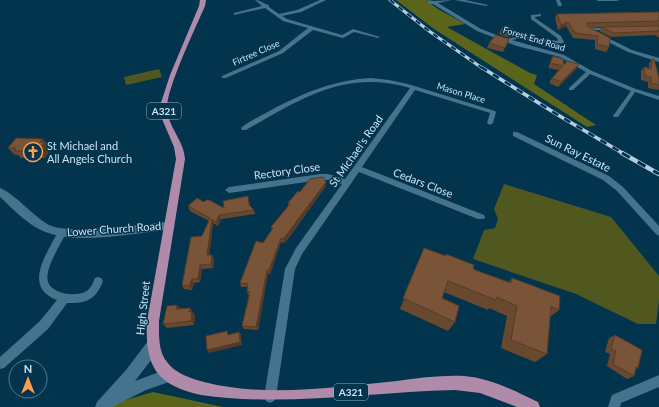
<svg xmlns="http://www.w3.org/2000/svg" width="659" height="407" font-family="Lato,sans-serif">
<style>
.green{fill:#50581f}
.forest{fill:#5a651b}
.lines{fill:none;stroke-linecap:round;stroke-linejoin:round}
.street{fill:#45728d;fill-rule:evenodd}
.secondary{fill:#45728d;fill-rule:evenodd}
.primary{fill:#af8ba9;fill-rule:evenodd}
.rail-far2-casing{stroke:#b4cedf;stroke-width:3}
.rail-far1-casing{stroke:#b4cedf;stroke-width:3.5}
.rail-casing{stroke:#b4cedf;stroke-width:4.5}
.rail-far2{stroke:#03344d;stroke-width:2;stroke-dasharray:5.5;stroke-linecap:butt}
.rail-far1{stroke:#03344d;stroke-width:2.5;stroke-dasharray:7;stroke-linecap:butt}
.rail{stroke:#03344d;stroke-width:3;stroke-dasharray:9;stroke-linecap:butt}
.wall{fill:#694830}
.shaded-wall{fill:#553b27}
.building{fill:#7a5438;stroke:#553b27}
.labels{text-anchor:middle;stroke-width:3;stroke-linejoin:round;paint-order:stroke}
.far-street-label{font-size:9px;fill:#cce3f3;stroke:#03344d}
.shield{fill:#03344d;stroke:#90aec1;stroke-width:1}
.shield-label{font-size:10px;font-weight:bold;fill:#cce3f3}
.poi-label{font-size:11px;fill:#cce3f3;stroke:#03344d;text-anchor:start}
.street-label{font-size:11px;fill:#cce3f3;stroke:#03344d}
</style>
<rect width="100%" height="100%" fill="#03344d"/>
<!-- green -->
<g class="green">
<polygon points="159,69 162,77 126,85 124,77"/>
<polygon points="504,184 611,217 659,276 659,300 656,324 638,324 576,294 473,259 484,230 495,228 498,219 494,209"/>
</g>
<!-- forest -->
<g class="forest">
<path d="M396,0H426C437,10 452,16 465,24L447,27L530,73L537,75L534,84L596,125L587,127L434,29Z"/>
<polygon points="153,392 223,407 102,407"/>
</g>
<g class="lines">
<!-- street -->
<g class="street">
<path d="M255,0C261,0 263,4 269,5V7L279,14L297,10L320,0H326L301,12L282,16L287,19L342,35L353,29L380,37L378,38L354,32L343,38L313,30L283,53L226,78H222V76L279,51L308,28L283,21L265,8L234,15V13L262,6Z"/>
<path d="M427,0L434,1L452,0L438,3L481,29L507,39L520,36L558,41L557,38L531,19V15L541,14V16L535,17V18L561,36L564,42L563,43C546,46 528,35 512,40L564,55L592,71L636,89L659,96V100L635,92L618,117H614L613,116L631,91L590,74L573,90H569V88L586,72L560,57L517,46L477,31L433,4H429Z"/>
<polygon points="455,0 465,0 488,5 486,6"/>
<polygon points="556,0 560,0 562,6 558,6"/>
<polygon points="596,0 619,0 617,1 598,1"/>
<polygon points="585,28 610,28 612,29 610,30 587,30 585,29"/>
<polygon points="600,36 604,36 632,50 659,58 659,62 628,52 600,38"/>
<path d="M371,78L389,80L408,84L495,111L496,112L493,123L490,125L487,123L490,113L415,90L362,167L484,215L485,217L484,219H478L359,172L302,254L295,269L276,397L274,401L270,403L266,401L264,397L285,269L296,248L342,184L328,180H320L229,193L225,190L229,187L320,174H328L345,179L410,88C345,69 301,99 246,130H242L241,128C247,122 257,118 264,114C298,95 332,80 371,78Z"/>
<polygon points="513,132 517,132 609,176 623,187 659,226 659,236 656,234 617,191 603,180 513,136"/>
<path d="M62,229L65,230L66,233C61,244 44,269 48,282C52,295 81,298 89,289C92,286 93,282 95,278L98,277L101,278L103,281C96,299 87,304 67,303L48,329L4,368L0,369V357L40,321L57,300C22,287 47,253 59,230Z"/>
<polygon points="659,375 659,387 621,403 620,407 608,407 612,395"/>
</g>
<!-- secondary -->
<g class="secondary">
<path d="M0,188C14,193 34,217 49,225C71,235 142,224 168,222L172,223L173,226L172,229L168,230C133,233 76,246 43,231C27,224 13,209 0,197Z"/>
<polygon points="153,339 158,341 160,346 158,351 135,381 170,368 175,370 177,375 175,380 146,390 112,407 95,407 97,402 126,370 148,341"/>
</g>
<!-- primary -->
<path class="primary" d="M200,0H206L205,6C196,27 165,91 167,110C169,128 184,141 185,159L159,321C159,335 158,351 167,362C176,374 190,378 204,382C267,398 334,387 397,381C419,378 442,375 464,376C490,378 515,391 538,402L540,407H517L480,393L455,390C370,392 285,407 201,395C187,392 171,387 160,376C147,362 146,340 147,321L176,159L174,147L162,119L159,109L170,75L199,6Z"/>
<defs>
<polyline id="rail-far2" points="390,0 429,31 482,68"/>
<polyline id="rail-far1" points="481,67 558,115 624,154"/>
<polyline id="rail" points="622,153 659,174"/>
</defs>
<!-- rail-far2 casing -->
<use href="#rail-far2" class="rail-far2-casing"/>
<!-- rail-far1 casing -->
<use href="#rail-far1" class="rail-far1-casing"/>
<!-- rail casing -->
<use href="#rail" class="rail-casing"/>
<!-- rail-far2 -->
<use href="#rail-far2" class="rail-far2"/>
<!-- rail-far1 -->
<use href="#rail-far1" class="rail-far1"/>
<!-- rail -->
<use href="#rail" class="rail"/>
</g>
<!-- wall -->
<g class="wall">
<polygon points="659,12 659,26 617,27 659,26 659,38 655,35 611,37 599,31 602,27 590,28 609,47 606,52 595,49 595,40 573,38 566,26 558,30 555,18 557,14"/>
<polygon points="513,29 510,37 507,37 499,34 501,30"/>
<polygon points="509,39 503,52 487,48 489,43"/>
<polygon points="553,56 564,65 579,64 576,69 558,87 549,83 552,78 559,70 548,68"/>
<polygon points="652,59 659,78 659,89 658,90 648,88 648,82 641,80 641,71 644,67 649,68 649,63"/>
<polygon points="43,139 51,149 45,158 21,158 18,155 15,155 8,148"/>
<polygon points="326,182 326,186 288,239 284,243 281,242 270,274 268,273 258,330 244,329 242,326 250,295 248,295 247,291 248,287 241,287 240,283 272,230 271,227 288,206 288,203 300,192"/>
<polygon points="249,201 250,206 254,210 255,214 221,219 218,226 213,223 209,255 212,255 214,259 213,268 202,269 200,282 194,283 192,290 184,289 182,285 202,236 209,221 190,211 188,206 204,202 224,208"/>
<polygon points="424,248 473,268 475,270 509,282 512,278 559,310 550,317 547,354 535,362 501,348 507,316 489,308 488,310 444,292 442,298 455,322 448,331 400,309"/>
<polygon points="180,308 180,309 190,308 195,315 194,325 167,328 163,324"/>
<polygon points="615,335 638,368 636,369 634,376 627,379 607,366 610,354 605,352 609,338"/>
</g>
<!-- shaded-wall -->
<g class="shaded-wall">
<polygon points="568,22 566,26 558,30 561,25"/>
<polygon points="512,32 510,37 507,37 509,33"/>
<polygon points="579,64 576,69 558,87 561,82"/>
<polygon points="43,139 51,149 45,158 38,151 40,142"/>
<polygon points="326,182 326,186 284,243 283,239"/>
<polygon points="219,215 221,219 218,226 216,222"/>
<polygon points="212,219 213,223 209,259 207,255"/>
<polygon points="281,238 281,242 270,274 269,270"/>
<polygon points="212,255 214,259 213,268 211,264"/>
<polygon points="200,265 202,269 200,282 198,279"/>
<polygon points="267,270 268,273 258,330 256,327"/>
<polygon points="192,279 194,283 192,290 189,286"/>
<polygon points="177,305 180,308 179,313 176,309"/>
<polygon points="190,308 195,315 194,325 191,321 189,312"/>
<polygon points="239,332 241,335 242,345 209,353 207,350"/>
</g>
<!-- building -->
<g class="building">
<polygon points="659,12 659,21 587,23 587,26 610,38 609,47 597,44 598,36 575,33 568,22 561,25 557,14"/>
<polygon points="659,26 659,31 658,31 614,33 602,27"/>
<polygon points="502,28 513,29 512,32 509,33 501,30"/>
<polygon points="496,35 509,39 505,48 489,43"/>
<polygon points="553,56 563,59 564,65 567,61 579,64 561,82 552,78 563,66 550,63"/>
<polygon points="652,59 654,59 659,78 659,85 651,83 651,77 645,76 644,67 651,69"/>
<polygon points="16,138 43,139 40,142 45,142 38,151 14,151 16,148 8,148"/>
<polygon points="323,177 326,182 287,234 283,239 281,238 269,270 267,270 256,327 242,326 250,292 247,291 248,284 240,283 256,241 263,243 273,228 271,227 290,204 288,203 298,191 300,192 310,179"/>
<polygon points="248,196 249,205 254,210 219,215 216,222 212,219 207,255 212,255 211,264 200,265 198,279 192,279 189,286 182,285 191,237 202,236 210,218 188,206 197,198 204,202 206,200 209,200 224,208 223,201"/>
<polygon points="424,248 446,256 446,254 474,265 473,268 475,270 511,283 512,278 560,296 559,310 551,306 547,354 511,340 517,306 497,297 496,300 448,281 442,298 459,306 455,322 403,298"/>
<polygon points="177,305 176,309 190,308 189,312 192,312 191,321 163,324 167,306"/>
<polygon points="227,331 228,335 239,332 240,342 207,350 206,336"/>
<polygon points="615,335 642,350 638,368 636,367 634,376 613,364 616,351 611,349"/>
</g>
<!-- icons -->
<defs>
<symbol id="church-ring" viewBox="-11 -11 22 22"><circle r="9.5" fill="#03344d" stroke="#fc9e52" stroke-width="1.5"/><path d="M-1.2-6h2.4v3.5h3.3v2.4h-3.3V6h-2.4V-.1h-3.3v-2.4h3.3Z" fill="#fc9e52"/></symbol>
</defs>
<g fill-rule="evenodd">
<use href="#church-ring" x="22" y="141" width="22" height="22"/>
</g>
<g class="labels">
<!-- far-street labels -->
<g class="far-street-label">
<text transform="translate(534 39) rotate(17)" y="3">Forest End Road</text>
<text transform="translate(256 53) rotate(-24)" y="3">Firtree Close</text>
<text transform="translate(461 93) rotate(17)" y="3">Mason Place</text>
</g>
<!-- shield labels -->
<g class="shield">
<rect x="147" y="103" width="34" height="16" rx="3"/>
<rect x="334" y="384" width="34" height="16" rx="3"/>
</g>
<g class="shield-label">
<text x="164" y="115">A321</text>
<text x="351" y="396">A321</text>
</g>
<!-- poi labels -->
<g class="poi-label">
<text x="47" y="150">St Michael and<tspan x="47" dy="13">All Angels Church</tspan></text>
</g>
<!-- street labels -->
<g class="street-label">
<text transform="translate(356 151) rotate(-55)" y="4">St Michael's Road</text>
<text transform="translate(578 153) rotate(26)" y="4">Sun Ray Estate</text>
<text transform="translate(287 171) rotate(-8)" y="4">Rectory Close</text>
<text transform="translate(423 183) rotate(21)" y="4">Cedars Close</text>
<text transform="translate(114 229) rotate(-4)" y="4">Lower Church Road</text>
<text transform="translate(143 308) rotate(-84)" y="4">High Street</text>
</g>
</g>
<!-- north arrow -->
<g transform="translate(28 379)"><circle r="19" fill="#03344d" stroke="#537a8f"/>
<path d="M0-3L7 15L0 10L-7 15Z" fill="#fc9e52"/>
<text y="-6" font-size="11" font-weight="bold" text-anchor="middle" fill="#cce3f3">N</text>
</g>
</svg>
